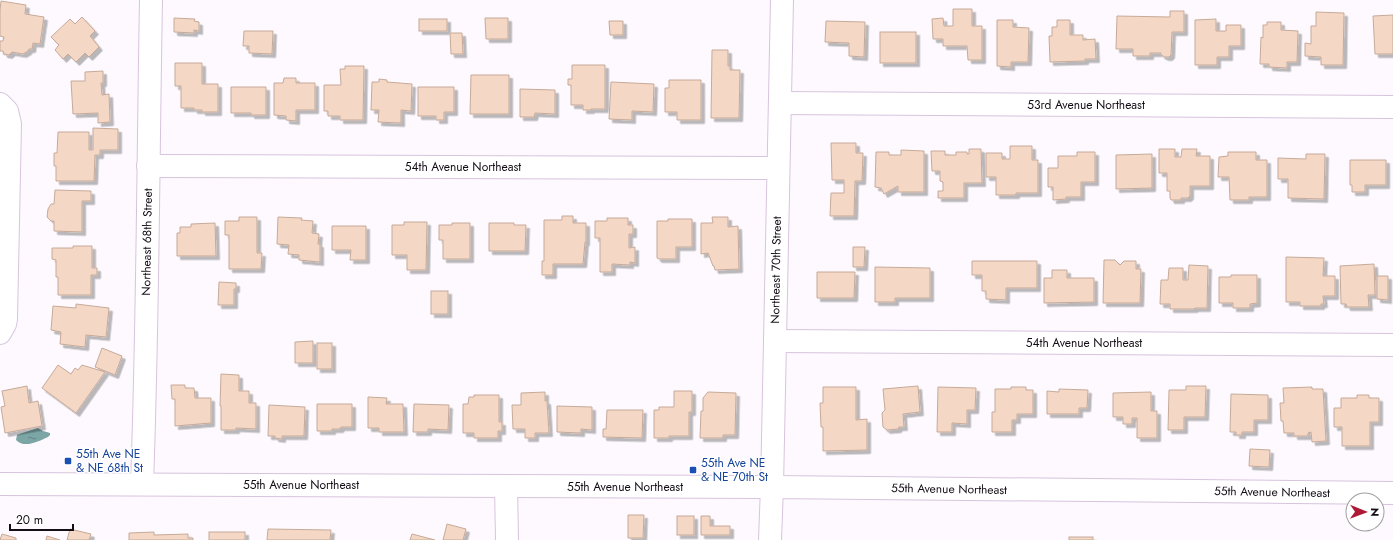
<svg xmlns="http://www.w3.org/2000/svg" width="1393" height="540" font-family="Jost,sans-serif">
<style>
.water{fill:url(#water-ripples)}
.building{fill:#f4d7c5;stroke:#c6aa99;filter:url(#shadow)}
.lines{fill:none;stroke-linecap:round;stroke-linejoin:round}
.minor-casing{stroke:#d7c4dd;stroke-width:24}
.tertiary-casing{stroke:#d7c4dd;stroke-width:24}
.secondary-casing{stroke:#d7c4dd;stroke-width:24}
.minor{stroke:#fff;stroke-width:22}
.tertiary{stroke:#fff;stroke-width:22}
.secondary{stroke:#fff;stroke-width:22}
.transit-dot{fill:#1a4fb4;stroke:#fff;stroke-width:1.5}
.labels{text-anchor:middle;stroke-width:3;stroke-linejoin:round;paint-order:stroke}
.street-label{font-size:12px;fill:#130d15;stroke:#fff}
.transit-label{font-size:12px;fill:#164399;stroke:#fff;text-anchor:start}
</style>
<defs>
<pattern id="water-ripples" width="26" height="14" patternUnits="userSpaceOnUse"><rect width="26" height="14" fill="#7ca5a6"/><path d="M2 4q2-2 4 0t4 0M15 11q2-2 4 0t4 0" fill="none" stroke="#648586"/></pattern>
<filter id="shadow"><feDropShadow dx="3.5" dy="3.5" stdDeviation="0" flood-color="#0004"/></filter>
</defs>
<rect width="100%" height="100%" fill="#fdf9fe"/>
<!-- water -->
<path class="water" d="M38,428L43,431L50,433V435L48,437C39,441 25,449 16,440L17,435L19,434Z"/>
<!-- building -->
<g class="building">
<polygon points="1,1 26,5 25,14 44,17 40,44 33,43 32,49 29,49 28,51 23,54 12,52 9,55 4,54 3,51 0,51 0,41 3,41 4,37 0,36 0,10"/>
<polygon points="953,9 972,9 972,26 982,26 982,60 968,60 967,46 943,46 943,39 933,39 932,19 943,18 944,26 953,26"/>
<polygon points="1170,11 1184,11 1184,32 1172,32 1171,55 1169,57 1165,57 1161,55 1161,53 1150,53 1150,56 1133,56 1133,49 1116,49 1117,16 1170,17"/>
<polygon points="1316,12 1344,13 1343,65 1321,65 1321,57 1305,56 1305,43 1311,44 1311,26 1316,26"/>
<polygon points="1393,15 1393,54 1375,54 1373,16"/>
<polygon points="82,17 95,31 90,36 99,47 89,57 85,53 76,62 68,54 63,59 55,50 59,45 51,37 70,19 75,24"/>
<polygon points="174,18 195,19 194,21 199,22 199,31 194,30 194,33 174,32"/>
<polygon points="485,18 508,18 508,39 486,39"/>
<rect x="419" y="19" width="28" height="12"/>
<polygon points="1216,19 1216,31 1226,31 1226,25 1241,25 1241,46 1229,46 1229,57 1217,57 1217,65 1195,65 1195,20"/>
<polygon points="997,20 1013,20 1013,27 1029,28 1028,62 1011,62 1011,67 997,66"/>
<polygon points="1057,20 1070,20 1070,35 1083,35 1083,40 1095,39 1096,59 1085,59 1085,61 1050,62 1049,36 1052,36 1052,27 1057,27"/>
<polygon points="609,21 623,21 623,35 610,35"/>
<polygon points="826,21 865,22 864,57 849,56 849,43 825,42"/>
<polygon points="1267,22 1281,22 1281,30 1298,31 1297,62 1287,62 1287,68 1269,67 1269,64 1260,64 1261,37 1263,38 1263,25 1267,25"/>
<polygon points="244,31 273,31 272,54 249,53 249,46 243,46"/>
<rect x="880" y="32" width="36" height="31"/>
<polygon points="450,33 462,33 463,54 451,54"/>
<polygon points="712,50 728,50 728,66 730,66 730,70 740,70 739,118 711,118"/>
<polygon points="175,63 202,63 202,84 218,84 218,112 202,112 202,110 194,110 194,108 181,108 181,86 175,86"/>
<polygon points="572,65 605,65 605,109 591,109 591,110 583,110 583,105 571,105 571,85 568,85 568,79 572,79"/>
<polygon points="345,66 364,66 363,120 340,120 340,116 328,116 328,111 324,111 324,85 341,85 340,69 345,69"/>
<polygon points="103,71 103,83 101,83 102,95 109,94 110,122 98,123 98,113 73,114 71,81 85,81 85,72"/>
<polygon points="471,75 509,75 509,114 470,114"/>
<polygon points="284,78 296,78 296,83 315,83 315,110 296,110 296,121 286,120 286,116 274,115 274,83 283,83"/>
<polygon points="379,79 387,80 387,82 412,84 411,111 401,110 401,123 378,122 379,110 371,110 372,82 379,82"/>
<polygon points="669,80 701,80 701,120 677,120 677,112 665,112 665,88 669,88"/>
<polygon points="611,82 654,84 653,112 632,111 632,120 609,119"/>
<polygon points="231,87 266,87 266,115 251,115 251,113 231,113"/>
<polygon points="418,87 454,87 454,112 444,112 444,120 436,120 436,116 418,116"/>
<polygon points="520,89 555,90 555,114 535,113 534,117 520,117"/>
<polygon points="93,128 118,129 118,150 100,150 100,155 95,155 94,181 56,181 56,166 54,166 54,153 57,153 58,132 89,132 89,150 93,150"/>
<polygon points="831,143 856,143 856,153 863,153 862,181 855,181 854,216 830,216 831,193 844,193 844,180 832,180"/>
<polygon points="1010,146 1032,146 1032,160 1038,160 1038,193 1016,193 1016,195 996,195 996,177 986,177 986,153 1002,153 1002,159 1010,159"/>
<polygon points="969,149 981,149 982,183 964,183 964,198 938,198 938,191 943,191 943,182 940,181 940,171 932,171 931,151 945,151 945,155 956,155 956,152 967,152 967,154 969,154"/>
<polygon points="1159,149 1175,149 1175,157 1181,157 1182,149 1197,149 1196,156 1210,156 1210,186 1190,186 1190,196 1188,198 1181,198 1181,200 1171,200 1170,198 1170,191 1167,191 1167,173 1159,173"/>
<polygon points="901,150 924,151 924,192 898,192 898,186 884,194 881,188 875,187 876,152 889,152 889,155 901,155"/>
<polygon points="1077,152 1095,152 1095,182 1081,182 1081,197 1066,197 1066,199 1053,200 1053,187 1048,187 1048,168 1058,168 1058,156 1077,156"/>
<polygon points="1228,152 1256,152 1256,160 1267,160 1267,197 1249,197 1249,200 1230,200 1229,177 1218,177 1219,157 1228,156"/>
<polygon points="1152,154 1152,188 1116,189 1116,155"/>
<polygon points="1306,154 1325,154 1324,199 1288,198 1288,179 1278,179 1278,158 1306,159"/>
<polygon points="1350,160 1386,160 1386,185 1365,185 1365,192 1352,192 1352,185 1350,185"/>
<polygon points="55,190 91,191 91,201 82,201 82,232 54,231 54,221 51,221 47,217 48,209 51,204 54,204"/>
<polygon points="562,216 573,216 573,223 586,223 586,242 585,242 583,264 553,264 553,275 542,275 542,261 544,261 544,220 562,220"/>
<polygon points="239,217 257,217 257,253 262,253 261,269 229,269 229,235 225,235 225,221 239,221"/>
<polygon points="278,217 302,218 301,220 313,221 312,233 319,234 318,244 320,244 320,262 299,260 299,255 288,254 289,245 277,244"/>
<polygon points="712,217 728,217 728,227 738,226 739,269 715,270 714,266 713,266 708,253 701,254 701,223 713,223"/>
<polygon points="607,218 628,218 628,225 633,225 633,234 629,234 629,248 635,247 635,263 630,262 630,265 612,264 612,272 600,272 600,238 595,238 595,221 607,221"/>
<polygon points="668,219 692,219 692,247 676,247 676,259 659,259 657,258 657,221 668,221"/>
<polygon points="404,222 427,222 426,270 407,270 407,255 392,255 392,225 404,225"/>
<polygon points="215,223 216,256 177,256 177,233 180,233 180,227 191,227 191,224"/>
<polygon points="452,223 470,223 470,259 443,259 443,240 439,240 439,225 452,225"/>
<polygon points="489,223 514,223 514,225 526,225 525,251 489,251"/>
<polygon points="332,226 366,226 366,260 350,260 351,250 332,250"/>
<polygon points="73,246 92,246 92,268 97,268 97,275 91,275 91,295 58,295 58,277 56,277 56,260 52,259 52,248 73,248"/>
<polygon points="853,247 865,247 864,267 853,267"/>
<polygon points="1286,257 1324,258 1323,276 1335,276 1335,296 1323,296 1324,304 1321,304 1321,306 1300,306 1300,302 1286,302"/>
<polygon points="1104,260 1115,260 1120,265 1124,261 1136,261 1136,269 1141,269 1140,303 1103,303"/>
<polygon points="972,261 1037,261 1037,288 1006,288 1006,300 986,299 986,291 982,291 982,275 972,275"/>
<polygon points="1374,264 1375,295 1368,295 1369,307 1347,307 1346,304 1341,304 1340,266"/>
<polygon points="1189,265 1208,266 1207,308 1195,308 1194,309 1170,309 1170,304 1160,304 1161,280 1168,280 1169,268 1183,268 1183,280 1188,280"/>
<polygon points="875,267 930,268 930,298 895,298 895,302 875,302"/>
<polygon points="1052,270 1067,270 1067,278 1094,278 1094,302 1044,303 1044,278 1052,278"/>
<polygon points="817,272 855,272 854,298 817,298"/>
<polygon points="1231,275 1257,275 1257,303 1250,304 1250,308 1233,308 1233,303 1219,303 1219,277 1231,277"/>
<polygon points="1377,276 1388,276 1388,300 1377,299"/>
<polygon points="219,282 236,283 236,289 234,289 234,305 218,305"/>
<rect x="431" y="291" width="17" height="23"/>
<polygon points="76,304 109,308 106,337 86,335 85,347 60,344 61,332 51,330 53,306 76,308"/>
<polygon points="313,341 313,363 295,363 295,342"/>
<rect x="317" y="343" width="15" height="26"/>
<polygon points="102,348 122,356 115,375 95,367"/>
<polygon points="58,365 71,374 75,368 78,370 82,365 105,372 76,413 42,388"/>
<polygon points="221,374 239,375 239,391 249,391 249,403 256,403 256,429 236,428 236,430 221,430 221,406 220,406"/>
<polygon points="171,385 185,385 185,388 194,388 195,398 211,398 211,423 175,426 175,399 172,399"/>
<polygon points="27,386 29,403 38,401 42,426 5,433 1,407 5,406 2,391"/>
<polygon points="918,386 920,412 903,414 904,427 899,427 898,429 887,430 883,427 882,413 885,410 883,389"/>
<polygon points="1186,386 1206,386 1205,417 1184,417 1184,430 1168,430 1169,390 1186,390"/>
<polygon points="823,387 856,387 856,420 867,419 867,450 823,451 823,427 821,427 820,403 823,403"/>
<polygon points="938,387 976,388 975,410 967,410 967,424 952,423 952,432 937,432"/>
<polygon points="1011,387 1026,387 1026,390 1033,390 1033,414 1017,414 1017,420 1012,420 1012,432 992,432 992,412 995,412 995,389 1011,389"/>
<polygon points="1312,387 1312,389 1323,389 1326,441 1312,442 1311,432 1308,433 1308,436 1294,436 1294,433 1284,433 1283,421 1281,421 1280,403 1284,403 1283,388"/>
<polygon points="1059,389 1088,390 1087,408 1079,408 1079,414 1047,414 1047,391 1059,392"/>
<polygon points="674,391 692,391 692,412 689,412 689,436 669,436 669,438 654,438 654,410 659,410 659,407 674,407"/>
<polygon points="545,392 545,401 547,401 549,433 535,433 535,438 525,438 525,429 513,429 512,405 521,405 521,393"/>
<polygon points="708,392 736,393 735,435 723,435 723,438 700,438 701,411 703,411 703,398"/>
<polygon points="1151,392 1151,411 1157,411 1157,438 1137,438 1137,418 1132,418 1132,424 1123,424 1123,417 1113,417 1113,393"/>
<polygon points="1231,394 1268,395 1268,420 1254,420 1254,432 1242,432 1242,435 1236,435 1236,432 1230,432"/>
<polygon points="474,395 499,395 499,422 502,422 502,431 498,431 498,438 474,438 474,433 463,433 463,404 468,404 469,397 474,397"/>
<polygon points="1357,395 1369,395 1369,398 1379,398 1379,422 1370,422 1370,446 1342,446 1342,427 1334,427 1334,408 1341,408 1341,398 1357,398"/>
<polygon points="368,397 387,398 386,404 403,404 404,432 379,432 379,428 368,428"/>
<polygon points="317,404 352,404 352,427 341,427 340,429 332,429 332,431 317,431"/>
<polygon points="414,404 449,405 448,430 428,429 428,432 413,432"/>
<polygon points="269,405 305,407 304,436 282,436 282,439 275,438 275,436 268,436"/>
<polygon points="557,406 592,407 592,430 581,429 581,433 557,432"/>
<polygon points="607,410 643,410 642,438 603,437 603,429 606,429"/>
<polygon points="1250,449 1270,450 1269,467 1249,466"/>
<polygon points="628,515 644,515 643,538 628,538"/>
<rect x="677" y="516" width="17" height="19"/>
<polygon points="701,516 710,516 710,526 730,526 730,535 701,535"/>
<polygon points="447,524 466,529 463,540 443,540"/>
<polygon points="70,529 91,534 89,540 67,540"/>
<polygon points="268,529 331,530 330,540 267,540"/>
<polygon points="154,532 154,535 188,534 188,538 193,538 193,540 129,540 129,533"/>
<rect x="209" y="532" width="36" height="8"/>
<polygon points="2,534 16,538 16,540 0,540"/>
<polygon points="412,534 435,540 410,540"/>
<polygon points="47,536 60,540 46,540"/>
<rect x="1069" y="537" width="24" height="3"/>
</g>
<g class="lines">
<defs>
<g id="minor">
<polyline points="780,103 1393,107"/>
<polyline points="0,104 7,111 10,124 6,319 5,324 0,333"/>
<polyline points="148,166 778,168"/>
<polyline points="775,341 1393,345"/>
<polyline points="0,484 772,487"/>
<path d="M142,484C148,323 148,161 151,0"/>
<polyline points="506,486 507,540"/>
</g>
<polyline id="tertiary" points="772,487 782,0"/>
<polyline id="secondary" points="770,540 772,487 1393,493"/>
</defs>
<!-- minor casing -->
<use href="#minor" class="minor-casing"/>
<!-- tertiary casing -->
<use href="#tertiary" class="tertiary-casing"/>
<!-- secondary casing -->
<use href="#secondary" class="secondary-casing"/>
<!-- minor -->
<use href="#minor" class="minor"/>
<!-- tertiary -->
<use href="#tertiary" class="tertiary"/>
<!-- secondary -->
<use href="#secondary" class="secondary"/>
</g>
<!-- markers -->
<g class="transit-dot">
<rect x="64" y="457" width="8" height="8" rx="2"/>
<rect x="689" y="466" width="8" height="8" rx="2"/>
</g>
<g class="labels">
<!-- street labels -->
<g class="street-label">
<text x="1086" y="109">53rd Avenue Northeast</text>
<text x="463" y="171">54th Avenue Northeast</text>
<text transform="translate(147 242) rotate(-89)" y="4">Northeast 68th Street</text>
<text transform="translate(776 270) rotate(-89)" y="4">Northeast 70th Street</text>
<text x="1084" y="347">54th Avenue Northeast</text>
<text x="301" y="489">55th Avenue Northeast</text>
<text x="625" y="491">55th Avenue Northeast</text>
<text transform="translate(949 489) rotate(1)" y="4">55th Avenue Northeast</text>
<text transform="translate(1272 492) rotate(1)" y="4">55th Avenue Northeast</text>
</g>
<!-- transit labels -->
<g class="transit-label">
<text x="76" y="458">55th Ave NE<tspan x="76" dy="14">&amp; NE 68th St</tspan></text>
<text x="701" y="467">55th Ave NE<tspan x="701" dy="14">&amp; NE 70th St</tspan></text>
</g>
</g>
<!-- north arrow -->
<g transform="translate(1365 512) rotate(91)"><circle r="19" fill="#ffffff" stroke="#a19ea1"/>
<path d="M0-3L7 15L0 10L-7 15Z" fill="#ae1a36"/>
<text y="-6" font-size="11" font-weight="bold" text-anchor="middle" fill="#130d15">N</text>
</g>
<!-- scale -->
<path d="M10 524v6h63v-6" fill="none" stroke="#130d15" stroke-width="2"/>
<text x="16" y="524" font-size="12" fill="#130d15" stroke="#ffffff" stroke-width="3" paint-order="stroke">20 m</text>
</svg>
